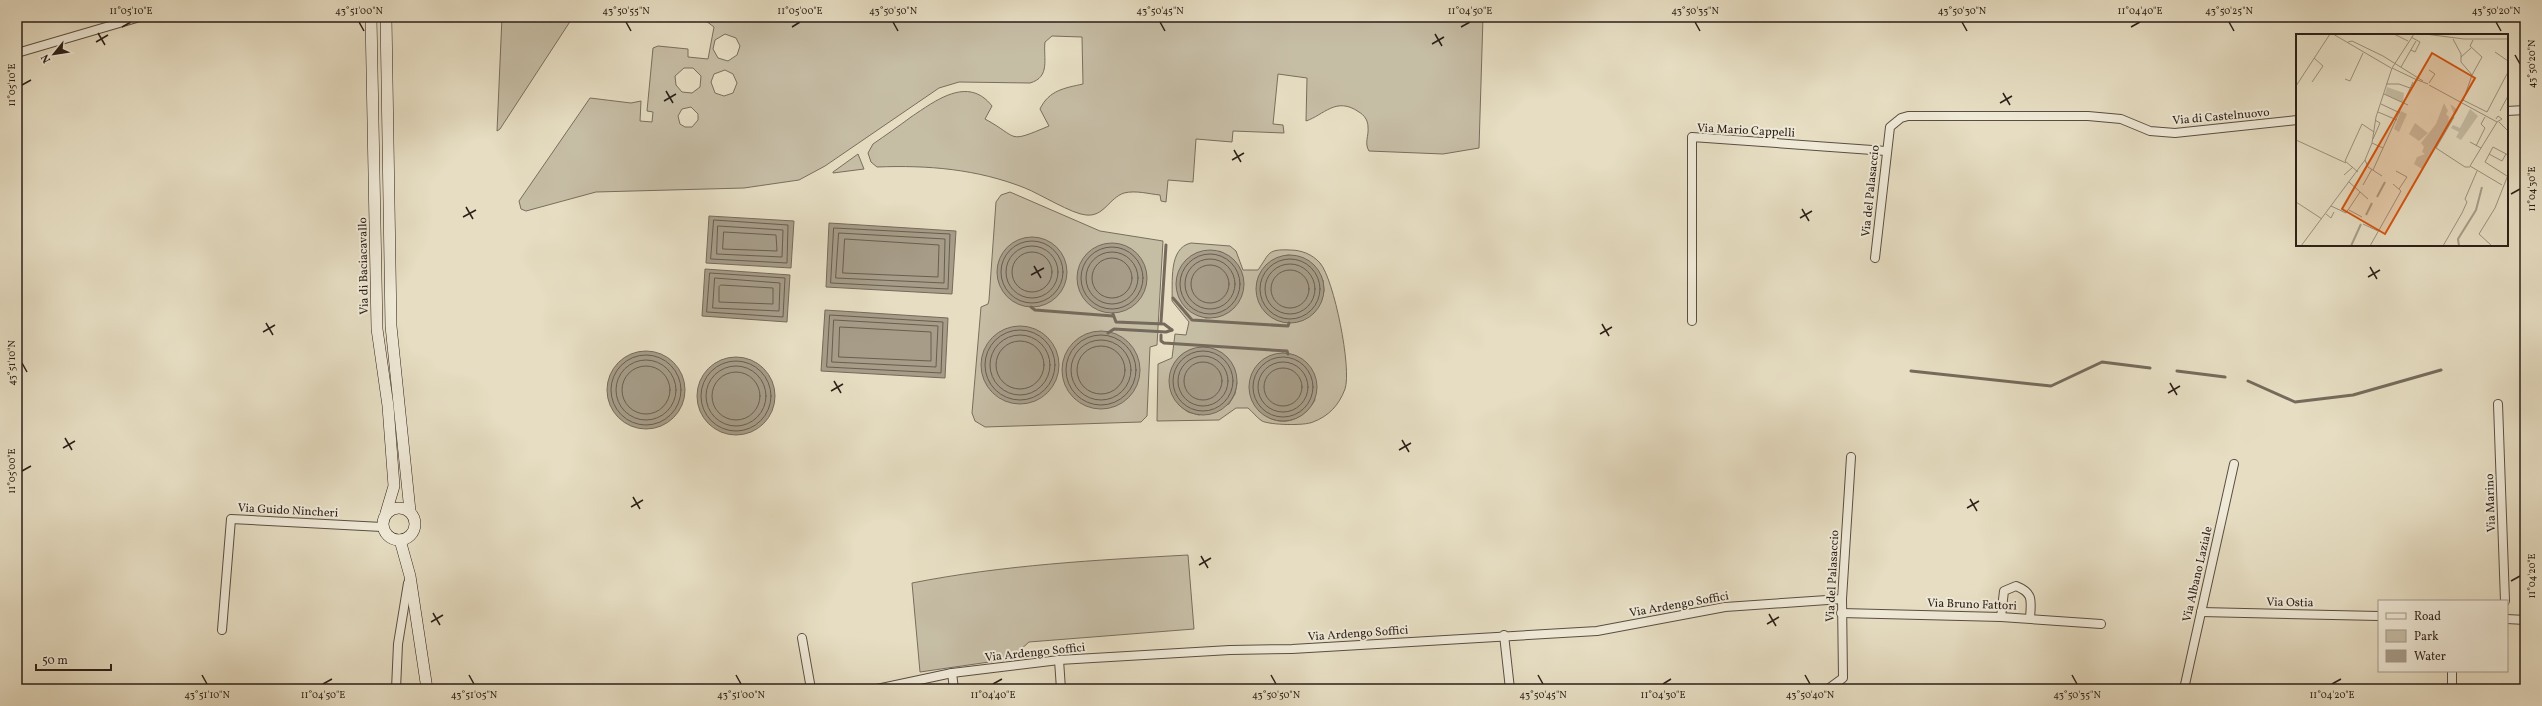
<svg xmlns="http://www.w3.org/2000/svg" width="2542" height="706" font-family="Vollkorn,serif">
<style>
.green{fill:#c6bda5;stroke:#786e5e;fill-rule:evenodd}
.water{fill:#a69c88;stroke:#756a5b}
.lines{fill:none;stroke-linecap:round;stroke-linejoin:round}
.shore{stroke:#685e50;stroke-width:1}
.stream{stroke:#756a5b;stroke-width:3}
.street-casing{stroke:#5a4e42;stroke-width:10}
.secondary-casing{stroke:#2b1f18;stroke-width:12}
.street{stroke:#efe9d7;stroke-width:8}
.secondary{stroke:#efe9d7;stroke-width:11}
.ticks{fill:none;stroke:#2b1f18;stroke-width:1.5}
.labels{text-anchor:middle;stroke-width:4;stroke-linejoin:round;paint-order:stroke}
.street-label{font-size:12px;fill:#2b1f18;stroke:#efe9d7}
.inset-river{fill:none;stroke:#a69c88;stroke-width:2}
.inset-road{fill:none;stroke:#9b917e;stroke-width:1}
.view{fill:#d5530d;fill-opacity:0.15;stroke:#d5530d;stroke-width:2}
.inset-edge{fill:none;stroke:#2b1f18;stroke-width:2}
.neatline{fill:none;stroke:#2b1f18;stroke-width:1.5}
.ticks-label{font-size:10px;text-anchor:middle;fill:#2b1f18}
</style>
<rect width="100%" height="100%" fill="#e6ddc2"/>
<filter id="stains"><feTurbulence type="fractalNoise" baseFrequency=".005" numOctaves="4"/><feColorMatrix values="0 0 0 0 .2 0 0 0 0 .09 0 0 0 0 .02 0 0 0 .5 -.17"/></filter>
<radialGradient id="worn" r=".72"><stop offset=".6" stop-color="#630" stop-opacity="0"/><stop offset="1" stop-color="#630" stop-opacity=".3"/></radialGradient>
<!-- green -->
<g class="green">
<polygon points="502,17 573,17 500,129 497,131"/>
<path d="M674,17H1483L1479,148L1443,154L1369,151C1364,143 1369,136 1368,127C1368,120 1364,115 1359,112C1336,96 1324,115 1306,121L1307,78L1278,74L1273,124L1283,125L1284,133L1233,131L1232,142L1196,139L1193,182L1168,180L1166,202L1161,201L1160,195C1149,194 1136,190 1124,193C1109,198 1104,217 1086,215C1072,214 1040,194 1025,188C977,169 928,165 877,167L871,162L868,153L873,144C886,135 899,126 911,117C935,101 968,75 992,106L985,119C1020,138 1006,144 1049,126L1040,109C1049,90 1065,88 1083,84L1082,37L1052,36L1045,42C1043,58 1051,77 1030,83L959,82L939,88L825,166L799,180L744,188L596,192L526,211L521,209L519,201L590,98L631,103L641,101L640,121L652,122L653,112L647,111L653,48L658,46L688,49V57L708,59L714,27L706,21ZM725,34L736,38L740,46L737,55L728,61L718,58L713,49L715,40ZM684,68H693L701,76L700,87L692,93L682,92L676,85L675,76ZM725,70L733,74L737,83L733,93L724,96L715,93L711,82L714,74ZM691,107L698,114V120L692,127H685L680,124L678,116L682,109Z"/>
<polygon points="858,154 864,169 833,173 833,172"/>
<polygon points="1010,192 1100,231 1163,241 1157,345 1150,347 1147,416 1141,422 985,427 975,421 972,413 981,307 988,304 989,300 996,202 1001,195"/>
<path d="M1191,243L1230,246L1236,251L1243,270H1258C1270,253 1267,249 1290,250C1301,250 1312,254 1320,263C1334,279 1352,369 1345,389C1339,405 1329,416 1313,422C1304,426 1270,425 1262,421C1257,418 1253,412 1248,408H1236L1219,420L1157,421L1158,364L1172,358L1175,334L1186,335L1189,322L1172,301C1173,283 1168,248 1191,243ZM1219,251C1237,260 1237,264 1239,282C1242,307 1229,317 1205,318ZM1288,255L1299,257L1323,280L1324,291L1321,302L1257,282C1263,266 1272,259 1288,255ZM1202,347L1213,349L1223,354L1237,383L1235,394L1229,404L1199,415L1188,412L1179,405L1174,364L1181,355ZM1282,353L1293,355L1303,360L1315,400C1296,432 1260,427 1250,391Z"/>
<path d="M1188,555L1194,629L1029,642L1010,659L920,672L912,583C1003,565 1096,560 1188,555Z"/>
</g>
<!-- water -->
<g class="water">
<polygon points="709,216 794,221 791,268 706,263"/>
<polygon points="829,223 956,231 952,294 826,287"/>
<circle cx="1032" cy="272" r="35"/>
<circle cx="1112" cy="278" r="35"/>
<circle cx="1210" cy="284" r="34"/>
<circle cx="1290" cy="289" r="34"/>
<polygon points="705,269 790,275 787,322 702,316"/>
<polygon points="825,310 948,318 945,378 821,371"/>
<circle cx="1020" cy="365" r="39"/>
<circle cx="1101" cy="370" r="39"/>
<circle cx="1203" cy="381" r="34"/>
<circle cx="646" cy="390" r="39"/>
<circle cx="1283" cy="387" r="34"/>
<circle cx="736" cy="396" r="39"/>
</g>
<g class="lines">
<!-- shore -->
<g class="shore">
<polygon points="714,220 788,225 787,263 711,259"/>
<polygon points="718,226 783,230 782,257 717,254"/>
<polygon points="834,228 950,234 948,289 831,283"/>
<polygon points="724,232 776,235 777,251 723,249"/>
<polygon points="839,233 945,239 944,283 836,278"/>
<polygon points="845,239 939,245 938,277 843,273"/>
<circle cx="1032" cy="272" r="31"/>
<circle cx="1032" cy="272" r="26"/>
<circle cx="1112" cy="278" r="31"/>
<circle cx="1112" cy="278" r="26"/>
<circle cx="1032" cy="272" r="20"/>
<circle cx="1210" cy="284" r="30"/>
<circle cx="1112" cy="278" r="20"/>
<circle cx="1290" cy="289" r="30"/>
<circle cx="1210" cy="284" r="25"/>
<circle cx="1290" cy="289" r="25"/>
<circle cx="1210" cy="284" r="19"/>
<circle cx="1290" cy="289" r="19"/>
<polygon points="710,273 785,278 783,317 707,312"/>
<polygon points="715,278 780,283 779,311 713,308"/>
<polygon points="721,285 773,288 773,304 719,302 719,287"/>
<polygon points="830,315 943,322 941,373 827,367"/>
<polygon points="834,320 938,326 936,367 832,362"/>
<polygon points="840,327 931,332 931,361 839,357"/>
<circle cx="1020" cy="365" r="35"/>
<circle cx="1101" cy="370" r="35"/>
<circle cx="1020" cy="365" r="30"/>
<circle cx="1101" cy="370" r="30"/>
<circle cx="1020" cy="365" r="24"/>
<circle cx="1101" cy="370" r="24"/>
<circle cx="1203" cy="381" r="30"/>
<circle cx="646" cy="390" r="35"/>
<circle cx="1203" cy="381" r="25"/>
<circle cx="1283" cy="387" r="30"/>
<circle cx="646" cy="390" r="30"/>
<circle cx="736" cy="396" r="35"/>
<circle cx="1283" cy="387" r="25"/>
<circle cx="1203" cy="381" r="19"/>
<circle cx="736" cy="396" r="30"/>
<circle cx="646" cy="390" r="24"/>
<circle cx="1283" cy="387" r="19"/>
<circle cx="736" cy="396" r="24"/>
</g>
<!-- stream -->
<g class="stream">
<polyline points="1173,298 1192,320 1288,326 1289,323"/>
<polyline points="1031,307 1035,310 1113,316"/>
<polyline points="1113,314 1116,322 1164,324 1172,330"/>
<polyline points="1161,322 1166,245"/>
<polyline points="1108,333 1114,329 1166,332 1172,330"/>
<polyline points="1161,335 1161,341 1164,343 1287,351 1288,354"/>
<polyline points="1911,371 2051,386 2102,362 2150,368"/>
<polyline points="2177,371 2225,377"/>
<polyline points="2248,381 2295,402 2353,395 2441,370"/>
</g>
<defs>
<g id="street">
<polyline points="17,53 140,17"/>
<polyline points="2507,111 2525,110"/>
<polyline points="1875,258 1890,127 1901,118 1908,116 2088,116 2121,119 2150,131 2175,133 2297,120"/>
<polyline points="1692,321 1692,137 1886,151"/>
<polyline points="2498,404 2505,601"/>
<polyline points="2201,612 2379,616"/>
<polyline points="1841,613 2001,617 2101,624"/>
<path d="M2001,617L2004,591L2016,586C2034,593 2031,601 2030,618"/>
<polyline points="2507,619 2525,620"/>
<polyline points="222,630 231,519 382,527"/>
<polyline points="1504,635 1510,689"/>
<polyline points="802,638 811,689"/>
<polyline points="1059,660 1061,689"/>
<polyline points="952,673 954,689"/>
<polyline points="396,689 398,644 408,583"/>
<polyline points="877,689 952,673 1059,660 1230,650 1292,649 1597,631 1725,607 1842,599"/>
<polyline points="1828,689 1843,678 1842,599 1851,457"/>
<polyline points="2184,689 2234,464"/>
<polyline points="2452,689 2452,671"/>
</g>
<g id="secondary">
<polyline points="371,17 377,329 388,406 394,486 386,513"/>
<polyline points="386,17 391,326 410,511"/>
<circle cx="399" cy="524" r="16"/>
<polyline points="400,540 410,576 427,689"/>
</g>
</defs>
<!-- street casing -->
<use href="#street" class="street-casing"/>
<!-- secondary casing -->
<use href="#secondary" class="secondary-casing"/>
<!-- street -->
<use href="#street" class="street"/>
<!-- secondary -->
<use href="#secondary" class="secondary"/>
</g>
<!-- ticks -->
<path class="ticks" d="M359,22L364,31M626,22L631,31M893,22L898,31M1160,22L1165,31M1695,22L1700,31M1962,22L1967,31M2229,22L2234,31M2496,22L2501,31M122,27L131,22M792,27L800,22M1461,27L1470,22M2131,27L2140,22M98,33L105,45M1435,34L1442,46M96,42L108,35M1432,44L1444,37M2515,55L2520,64M22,85L31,80M666,91L673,103M2003,93L2010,105M664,101L676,94M2000,103L2012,96M1234,150L1241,162M1232,160L1244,153M2511,194L2520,189M466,207L473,219M1802,209L1809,221M463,217L476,210M1800,218L1812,211M1034,266L1041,278M2370,267L2377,279M1031,275L1044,268M2368,277L2380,270M266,323L273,335M1602,324L1609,336M263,332L275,325M1600,334L1612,327M22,363L27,372M834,381L841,393M2170,383L2177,395M831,391L843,384M2168,393L2180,386M65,438L72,450M1402,440L1409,452M63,448L75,441M1399,450L1411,443M22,471L31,466M633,497L640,509M1970,499L1977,511M631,507L643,500M1967,508L1979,501M1201,556L1208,568M1199,565L1211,558M2511,581L2520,576M433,613L440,625M1769,614L1776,626M431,622L443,615M1767,624L1779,617M202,675L207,684M469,675L474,684M736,675L741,684M1271,675L1276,684M1538,675L1543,684M1805,675L1810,684M2072,675L2077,684M323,684L332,679M993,684L1002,679M1663,684L1671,679M2332,684L2341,679"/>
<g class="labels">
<!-- street labels -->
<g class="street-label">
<text transform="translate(2221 116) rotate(-5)" y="4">Via di Castelnuovo</text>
<text transform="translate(1746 130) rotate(3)" y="4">Via Mario Cappelli</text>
<text transform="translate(1870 191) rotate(-84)" y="4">Via del Palasaccio</text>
<text transform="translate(363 266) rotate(-91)" y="4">Via di Baciacavallo</text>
<text transform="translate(2490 503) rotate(-92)" y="4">Via Marino</text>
<text transform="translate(288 510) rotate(3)" y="4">Via Guido Nincheri</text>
<text transform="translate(2197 574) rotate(-77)" y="4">Via Albano Laziale</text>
<text transform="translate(1832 576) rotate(-87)" y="4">Via del Palasaccio</text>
<text transform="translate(2290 602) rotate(1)" y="4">Via Ostia</text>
<text transform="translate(1679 604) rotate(-10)" y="4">Via Ardengo Soffici</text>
<text transform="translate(1972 604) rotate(2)" y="4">Via Bruno Fattori</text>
<text transform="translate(1358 633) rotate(-4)" y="4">Via Ardengo Soffici</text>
<text transform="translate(1035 652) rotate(-6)" y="4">Via Ardengo Soffici</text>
</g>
</g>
<!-- overview -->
<g transform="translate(2296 34)">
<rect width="212" height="212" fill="#e6ddc2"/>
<path d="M91,53L108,59L107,69L89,60ZM148,69L152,77L150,80L153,83L152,87L158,80L154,70L162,76L126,135L118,130L121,123L129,120L126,118L128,113L125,109L140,90ZM174,75L182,82L165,106L160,103L163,98L155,94L157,91L164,94ZM105,77L111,80L103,98L98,95ZM119,89L132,99L123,107L113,100Z" fill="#c6bda5"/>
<path class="inset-river" d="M81,163L89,148M70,181L76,169M55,212L65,190M163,212L162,205L180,176L186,153"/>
<path class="inset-road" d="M37,0L95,34M98,0L112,7M129,0L168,5H212M157,5L165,20V28L176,41L167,67M52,8L56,7L87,22L127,47M115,16L119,18L124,8L115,3M199,18L212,27M165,23L175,14M105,33L120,7M96,34L118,0M133,36L139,40L133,49M176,41L186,23L174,12L177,6M49,45L54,47L67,19M119,45L132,50M16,48L27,32L18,24M90,50H103L114,54M133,51L201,88L206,85L202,82L200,85M0,52L34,0M88,60L112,71M167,66L191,78L212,38M85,70L104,79M204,77L212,62M82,78L101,86M158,83L140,114L169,133H174M201,88L174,132L206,151M203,88L212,97M77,105L84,89L79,86M0,106L50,129M174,108L185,114M76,109L87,114M180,112L189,94L185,90L189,83M193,120L206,127L210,120M69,126L72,133L86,142M77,136L117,48M100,137L111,143L103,155M62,138L49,127L66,90L78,98M48,141L57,133M211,142L189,128L197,113L212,121M53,148L72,165M67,151L76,135M0,168L26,185M35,172L50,179L64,158M53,176L66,183M30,180L35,184L38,178M67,190L82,197M5,212L69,126L76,109L80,83L96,34L119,45M74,212L105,157L97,150M147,212L166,179L171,168L169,165L181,137M196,212L183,200L199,174L212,141"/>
<path class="view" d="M136,19L179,44L89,200L46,175Z"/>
<rect width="212" height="212" class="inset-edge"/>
</g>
<!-- margin -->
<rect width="2542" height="706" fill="none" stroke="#e6ddc2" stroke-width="44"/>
<!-- legend -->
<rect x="2378" y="600" width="130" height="72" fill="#efe9d7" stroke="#a1988b"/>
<rect x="2386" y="613" width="20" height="6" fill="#efe9d7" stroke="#a1988b"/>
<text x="2414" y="620" font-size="12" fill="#2b1f18">Road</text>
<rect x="2386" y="630" width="20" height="12" fill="#c6bda5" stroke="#a1988b"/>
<text x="2414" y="640" font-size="12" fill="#2b1f18">Park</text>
<rect x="2386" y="650" width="20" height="12" fill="#a69c88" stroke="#a1988b"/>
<text x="2414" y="660" font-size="12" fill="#2b1f18">Water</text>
<!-- north arrow -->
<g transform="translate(54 54) rotate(240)" stroke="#efe9d7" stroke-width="3" paint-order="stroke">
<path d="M0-3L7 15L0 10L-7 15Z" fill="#2b1f18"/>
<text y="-6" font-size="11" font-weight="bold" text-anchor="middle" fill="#2b1f18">N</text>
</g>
<!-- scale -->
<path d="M36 664v6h75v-6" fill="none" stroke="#2b1f18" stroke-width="2"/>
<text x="42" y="664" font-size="12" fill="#2b1f18" stroke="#efe9d7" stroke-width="3" paint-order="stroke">50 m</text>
<rect x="22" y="22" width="2498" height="662" class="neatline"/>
<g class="ticks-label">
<text x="131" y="14">11°05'10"E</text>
<text x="359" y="14">43°51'00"N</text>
<text x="626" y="14">43°50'55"N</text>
<text x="800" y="14">11°05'00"E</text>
<text x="893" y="14">43°50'50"N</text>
<text x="1160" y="14">43°50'45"N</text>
<text x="1470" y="14">11°04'50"E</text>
<text x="1695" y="14">43°50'35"N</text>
<text x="1962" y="14">43°50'30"N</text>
<text x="2140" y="14">11°04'40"E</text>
<text x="2229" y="14">43°50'25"N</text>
<text x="2496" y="14">43°50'20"N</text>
<text transform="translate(2531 64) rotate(-90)" y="4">43°50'20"N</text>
<text transform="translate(11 85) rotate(-90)" y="4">11°05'10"E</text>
<text transform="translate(2531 189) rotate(-90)" y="4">11°04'30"E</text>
<text transform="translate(11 363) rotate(-90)" y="4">43°51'10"N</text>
<text transform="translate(11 471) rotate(-90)" y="4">11°05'00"E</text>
<text transform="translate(2531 576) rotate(-90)" y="4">11°04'20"E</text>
<text x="207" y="698">43°51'10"N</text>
<text x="323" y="698">11°04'50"E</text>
<text x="474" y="698">43°51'05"N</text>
<text x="741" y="698">43°51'00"N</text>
<text x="993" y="698">11°04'40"E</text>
<text x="1276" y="698">43°50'50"N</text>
<text x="1543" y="698">43°50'45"N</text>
<text x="1663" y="698">11°04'30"E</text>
<text x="1810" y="698">43°50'40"N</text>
<text x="2077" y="698">43°50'35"N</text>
<text x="2332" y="698">11°04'20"E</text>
</g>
<rect width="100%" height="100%" filter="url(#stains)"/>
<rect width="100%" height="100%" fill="url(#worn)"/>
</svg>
